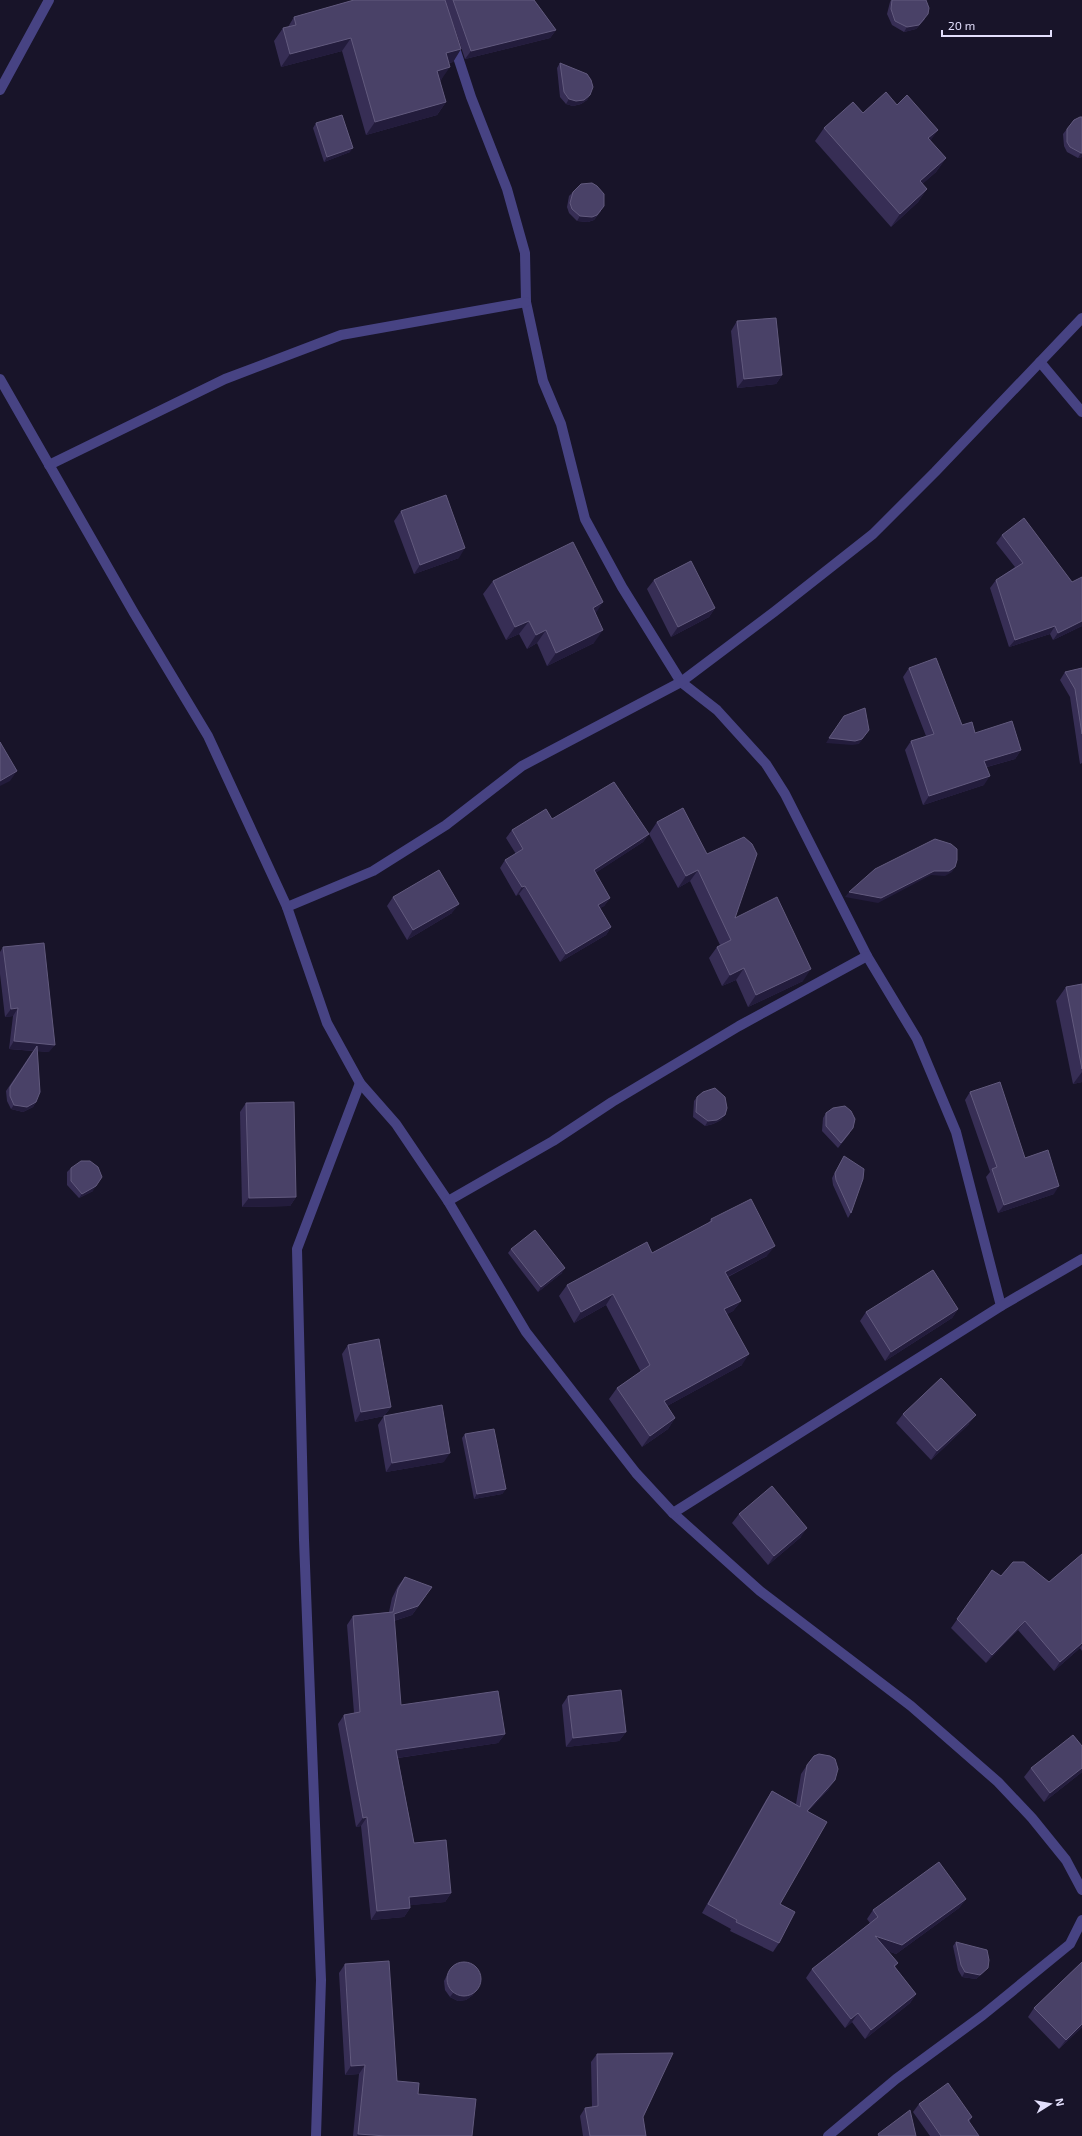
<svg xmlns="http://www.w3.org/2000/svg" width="1082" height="2136" font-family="'Exo 2',sans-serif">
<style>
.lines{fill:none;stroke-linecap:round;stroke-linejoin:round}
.minor{stroke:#474383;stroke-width:10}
.wall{fill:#372e55}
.shaded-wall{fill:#231c3c}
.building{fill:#494167;stroke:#625a7e}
</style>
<rect width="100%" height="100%" fill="#181429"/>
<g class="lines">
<!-- minor -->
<g class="minor">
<polyline points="453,42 471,97 507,189 525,253 526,302 543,381 561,424 585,519 622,587 681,682 717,710 766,764 785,794 867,956 917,1039 956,1132 1001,1306"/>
<polyline points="0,90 49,0"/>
<polyline points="1040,362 1082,412"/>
<polyline points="0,379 134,613 208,736 287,907 327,1023 360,1083 396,1124 448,1201 526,1332 636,1473 673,1513 760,1591 911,1706 998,1782 1032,1818 1066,1860 1082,1890"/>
<polyline points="49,465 225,379 341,335 526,302"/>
<polyline points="287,907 373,871 446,825 522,766 681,682 774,612 873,534 935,472 1082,318"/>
<polyline points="448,1201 553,1141 612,1102 739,1026 867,956"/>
<polyline points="673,1513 1001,1306 1082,1259"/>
<polyline points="316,2136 321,1980 304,1540 297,1249 360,1083"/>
<polyline points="828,2136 896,2079 983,2015 1070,1944 1082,1920"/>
</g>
</g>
<!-- wall -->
<g class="wall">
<polygon points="354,0 534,0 556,30 550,38 465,59 453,23 461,49 453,62 449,63 441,80 440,81 446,102 437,115 366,135 342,51 281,67 274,41 283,28 288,27 294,17"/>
<polygon points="891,0 926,0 925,19 916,29 904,32 892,25 887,14 890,2"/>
<polygon points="560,63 590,95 587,100 581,104 573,106 566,104 560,97 557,68"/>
<polygon points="863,113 930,141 946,158 936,172 922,184 927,189 918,202 891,227 815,141 824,128"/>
<polygon points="1082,117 1082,157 1078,158 1067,152 1064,146 1063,134 1074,120"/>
<polygon points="316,123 350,152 324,162 313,128"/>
<polygon points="573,192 601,211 594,220 588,222 577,221 569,213 567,207 569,196"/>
<polygon points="737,321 782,375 776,384 737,388 731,331"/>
<polygon points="401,511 459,558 414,574 394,521"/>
<polygon points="1002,535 1072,582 1082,626 1053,640 1050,634 1009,647 990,588 996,580 1015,567 996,543"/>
<polygon points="654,580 715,608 709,617 671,637 647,589"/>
<polygon points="493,581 595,614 594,643 547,666 537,643 527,649 519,634 506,640 483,594"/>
<polygon points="909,668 962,725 975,733 1021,750 1015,759 987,767 984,785 923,805 905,750 911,741 926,736 903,677"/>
<polygon points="1082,668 1082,763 1080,764 1070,697 1060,680 1065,672"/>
<polygon points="683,808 735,918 803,981 748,1007 736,980 722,986 709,958 717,947 720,945 690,881 678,888 649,834 657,822"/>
<polygon points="552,819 649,834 643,842 595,873 610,898 604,906 600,908 611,927 606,935 560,962 519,894 516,896 500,868 505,860 516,854 506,838 512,830"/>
<polygon points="393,897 452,913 407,940 387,906"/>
<polygon points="3,947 49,1052 37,1051 36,1102 33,1107 23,1112 11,1109 7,1101 6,1091 33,1051 9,1049 13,1016 5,1017 0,974 0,952"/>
<polygon points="1082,984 1082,1082 1073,1084 1056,1001 1066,987"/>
<polygon points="970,1092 1054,1194 998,1213 986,1177 990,1172 965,1100"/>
<polygon points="697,1097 725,1115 721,1120 713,1124 705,1126 693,1117 694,1101"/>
<polygon points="246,1103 296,1197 290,1206 242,1207 240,1112"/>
<polygon points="826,1113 850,1133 838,1148 822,1131 823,1118"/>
<polygon points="844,1156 851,1213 848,1218 833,1185 832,1178"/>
<polygon points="71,1168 93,1191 79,1198 67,1185 67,1172"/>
<polygon points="711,1219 767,1256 728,1277 741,1301 733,1311 727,1314 742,1365 667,1406 675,1418 668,1429 642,1447 609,1399 617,1388 641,1372 606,1305 574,1323 559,1296 567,1285 652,1253 708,1224"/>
<polygon points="511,1249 562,1273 538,1292 508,1253"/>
<polygon points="958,1309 952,1318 885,1361 860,1321 866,1312"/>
<polygon points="348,1345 391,1407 384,1416 355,1422 342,1354"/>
<polygon points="903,1414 969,1424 931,1460 896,1423"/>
<polygon points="384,1416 444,1462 386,1472 378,1425"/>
<polygon points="465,1434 506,1489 502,1494 474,1499 462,1438"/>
<polygon points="739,1514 801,1537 768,1565 732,1523"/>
<polygon points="1082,1554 1082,1651 1080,1648 1054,1671 1018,1630 986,1663 951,1628 992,1570 1001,1576 1049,1582"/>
<polygon points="405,1577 426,1596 412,1615 394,1621 401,1705 505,1734 498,1743 398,1758 414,1843 451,1893 445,1902 410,1905 410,1908 404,1917 371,1920 361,1826 356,1827 338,1724 344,1715 354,1713 347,1625 353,1616 389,1612 392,1598 398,1586"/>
<polygon points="568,1696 626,1732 619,1741 566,1747 562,1705"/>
<polygon points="807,1765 829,1789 808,1811 780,1904 779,1943 773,1952 730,1931 731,1929 702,1913 766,1800 772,1791 796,1804 801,1774"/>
<polygon points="1031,1768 1082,1772 1044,1802 1024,1777"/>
<polygon points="966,1899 959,1908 896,1954 888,1951 898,1963 895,1967 916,1994 910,2003 865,2039 852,2022 845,2028 806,1978 812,1969 870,1923 867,1919 873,1910"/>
<polygon points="956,1942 984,1972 976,1979 962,1977 958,1970 953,1946"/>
<polygon points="1082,1962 1082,2027 1059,2049 1028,2017 1034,2008"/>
<polygon points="345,1964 397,2081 418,2094 472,2136 353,2136 359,2074 345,2075 339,1973"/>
<polygon points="451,1968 473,1995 466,2000 458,2001 450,1997 445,1990 444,1981 448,1973"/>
<polygon points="597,2054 643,2117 646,2136 583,2136 580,2116 585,2108 592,2107 591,2062"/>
<polygon points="919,2104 972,2117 969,2122 979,2136 930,2136 913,2112"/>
</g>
<!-- shaded-wall -->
<g class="shaded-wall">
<polygon points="928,14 916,29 904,32 907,27"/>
<polygon points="556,30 550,38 465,59 471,51"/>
<polygon points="351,38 342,51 281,67 290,54"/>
<polygon points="461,49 453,62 437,65 446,53"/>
<polygon points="450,67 441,80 428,84 437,71"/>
<polygon points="590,95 587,100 581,104 573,106 566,104 569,99"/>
<polygon points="446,102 437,115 366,135 375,122"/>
<polygon points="938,130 929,143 928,138"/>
<polygon points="353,148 350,152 324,162 327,157"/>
<polygon points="1081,153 1082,153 1082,157 1078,158"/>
<polygon points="946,158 936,172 911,194 920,181"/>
<polygon points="927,189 918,202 891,227 900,214"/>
<polygon points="604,206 594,220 588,222 577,221 580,216"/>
<polygon points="782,375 776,384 737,388 744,379"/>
<polygon points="465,548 459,558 414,574 420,565"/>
<polygon points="603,602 594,616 593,608"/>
<polygon points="715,608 709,617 671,637 678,627"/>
<polygon points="529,621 519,634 506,640 515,627"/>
<polygon points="1082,621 1082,626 1053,640 1058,633"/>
<polygon points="1055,626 1050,634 1009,647 1015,640"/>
<polygon points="546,630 537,643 527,649 536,635"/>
<polygon points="603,630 594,643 547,666 556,653"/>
<polygon points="869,730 859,744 852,745 826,743 829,738"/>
<polygon points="1021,750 1015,759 979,769 984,761"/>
<polygon points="17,771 10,781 0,786 0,781"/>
<polygon points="990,776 984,785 923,805 929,796"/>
<polygon points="649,834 643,842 588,878 594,870"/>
<polygon points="955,867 952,872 945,876 931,875 878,903 845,897 849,892 934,871"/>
<polygon points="698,870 690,881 678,888 686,876"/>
<polygon points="525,886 519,894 516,896 522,887"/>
<polygon points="610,898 604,906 592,913 598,905"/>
<polygon points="459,904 452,913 407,940 413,930"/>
<polygon points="611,927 606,935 560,962 566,954"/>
<polygon points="744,968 736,980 722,986 730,975"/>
<polygon points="811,969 803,981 748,1007 756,995"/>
<polygon points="18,1008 13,1016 5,1017 11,1009"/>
<polygon points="14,1041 55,1045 49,1052 9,1049"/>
<polygon points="1082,1072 1082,1082 1073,1084"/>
<polygon points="36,1102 33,1107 23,1112 11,1109 14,1105"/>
<polygon points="725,1115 721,1120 713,1124 705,1126 708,1121"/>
<polygon points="96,1186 93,1191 79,1198 82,1194"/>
<polygon points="1059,1186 1054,1194 998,1213 1004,1205"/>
<polygon points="296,1197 290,1206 242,1207 249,1198"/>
<polygon points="775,1246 767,1256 717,1282 725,1272"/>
<polygon points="565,1268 562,1273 538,1292 541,1287"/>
<polygon points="613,1294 606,1305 574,1323 581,1312"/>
<polygon points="741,1301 733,1311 717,1320 724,1309"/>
<polygon points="958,1309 952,1318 885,1361 891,1352"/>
<polygon points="749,1354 742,1365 656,1412 664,1401"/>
<polygon points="391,1407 384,1416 355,1422 361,1412"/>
<polygon points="976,1415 969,1424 931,1460 937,1451"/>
<polygon points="675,1418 668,1429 642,1447 650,1436"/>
<polygon points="450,1453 444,1462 386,1472 392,1463"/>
<polygon points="506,1489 502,1494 474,1499 477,1494"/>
<polygon points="807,1528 801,1537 768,1565 774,1556"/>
<polygon points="432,1587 412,1615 387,1623 394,1614"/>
<polygon points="1025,1621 1018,1630 986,1663 992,1655"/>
<polygon points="1082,1643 1082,1645 1080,1648 1054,1671 1060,1662"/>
<polygon points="626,1732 619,1741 566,1747 573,1738"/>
<polygon points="505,1734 498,1743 390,1759 396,1750"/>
<polygon points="1082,1768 1082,1772 1044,1802 1050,1793"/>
<polygon points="835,1780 829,1789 801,1819 807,1811"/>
<polygon points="367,1817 361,1826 356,1827 363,1818"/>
<polygon points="451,1893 445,1902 403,1906 409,1897"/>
<polygon points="966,1899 959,1908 896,1954 869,1945 875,1936"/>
<polygon points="410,1908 404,1917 371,1920 377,1911"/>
<polygon points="988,1968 984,1972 976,1979 962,1977 965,1972"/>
<polygon points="477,1990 473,1995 466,2000 458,2001 450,1997 453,1993"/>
<polygon points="916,1994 910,2003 865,2039 871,2030"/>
<polygon points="858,2013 852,2022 845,2028 851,2019"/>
<polygon points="1082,2024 1082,2027 1059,2049 1066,2040"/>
<polygon points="365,2065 359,2074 345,2075 351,2066"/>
<polygon points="358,2134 386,2136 357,2136"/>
</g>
<!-- building -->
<g class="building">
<polygon points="354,0 445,0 461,49 446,53 450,67 437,71 446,102 375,122 351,38 290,54 283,28 296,25 294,17"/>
<polygon points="453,0 534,0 556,30 471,51"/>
<polygon points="892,0 926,0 929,8 928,14 919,25 907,27 895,21 891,9"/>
<polygon points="560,63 587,74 591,80 593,87 590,95 584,100 576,101 569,99 564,92"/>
<polygon points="886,92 897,105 907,95 938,130 928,138 946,158 920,181 927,189 900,214 824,128 853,102 863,113"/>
<polygon points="342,115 353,148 327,157 316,123"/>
<polygon points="1080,117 1082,117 1082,153 1081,153 1070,147 1067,142 1067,129 1074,120"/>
<polygon points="592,183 597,186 604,194 604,206 597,215 592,217 580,216 572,209 570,203 573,192 581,184"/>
<polygon points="776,318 782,375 744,379 737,321"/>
<polygon points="446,495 465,548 420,565 401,511"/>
<polygon points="1024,518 1072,582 1082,577 1082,621 1058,633 1055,626 1015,640 996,580 1023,563 1002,535"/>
<polygon points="573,542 603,602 593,608 603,630 556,653 546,630 536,635 529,621 515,627 493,581"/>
<polygon points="691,561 715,608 678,627 654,580"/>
<polygon points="936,658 962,725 972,722 975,733 1012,721 1021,750 984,761 990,776 929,796 911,741 934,734 909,668"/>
<polygon points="1082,668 1082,734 1075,689 1065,672"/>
<polygon points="865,708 869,730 862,739 855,741 829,738 844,716"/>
<polygon points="0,742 17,771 0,781"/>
<polygon points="614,782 649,834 594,870 610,898 598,905 611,927 566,954 525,886 522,887 505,860 523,849 512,830 546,809 552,819"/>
<polygon points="683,808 707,854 744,837 752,844 757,854 735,918 777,897 811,969 756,995 744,968 730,975 717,947 731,940 698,870 686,876 657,822"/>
<polygon points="935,839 951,844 957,849 957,860 955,867 949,871 934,871 881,898 849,892 875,869"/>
<polygon points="439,870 459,904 413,930 393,897"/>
<polygon points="44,943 55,1045 14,1041 18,1008 11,1009 3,947"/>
<polygon points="1082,984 1082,1069 1066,987"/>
<polygon points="37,1046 40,1092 36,1102 27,1107 14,1105 10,1096 10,1087"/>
<polygon points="1000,1082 1025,1158 1048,1150 1059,1186 1004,1205 992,1169 997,1167 970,1092"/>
<polygon points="715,1088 725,1097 727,1108 725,1115 717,1120 708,1121 696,1112 697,1097 703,1092"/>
<polygon points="294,1102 296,1197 249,1198 246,1103"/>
<polygon points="845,1106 851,1111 855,1119 853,1128 841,1143 826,1126 826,1113 833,1108"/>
<polygon points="844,1156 864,1169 863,1179 851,1213 836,1180 835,1173"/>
<polygon points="81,1161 90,1161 98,1167 102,1177 96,1186 82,1194 71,1181 71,1168"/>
<polygon points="751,1199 775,1246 725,1272 741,1301 724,1309 749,1354 664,1401 675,1418 650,1436 617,1388 650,1365 613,1294 581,1312 567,1285 647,1242 652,1253 712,1221 711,1219"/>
<polygon points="535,1230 565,1268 541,1287 511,1249"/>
<polygon points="933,1270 958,1309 891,1352 866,1312"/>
<polygon points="379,1339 391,1407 361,1412 348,1345"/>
<polygon points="941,1378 976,1415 937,1451 903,1414"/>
<polygon points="442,1405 450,1453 392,1463 384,1416"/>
<polygon points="494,1429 506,1489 477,1494 465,1434"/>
<polygon points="772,1486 807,1528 774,1556 739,1514"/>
<polygon points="1082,1554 1082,1643 1060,1662 1025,1621 992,1655 957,1619 992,1570 1001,1576 1013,1562 1024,1562 1049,1582"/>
<polygon points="405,1577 432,1587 418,1606 394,1614 401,1705 498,1691 505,1734 396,1750 414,1843 446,1840 451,1893 409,1897 410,1908 377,1911 367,1817 363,1818 344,1715 360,1712 353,1616 393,1612 398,1589"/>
<polygon points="621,1690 626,1732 573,1738 568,1696"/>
<polygon points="1073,1735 1082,1746 1082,1768 1050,1793 1031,1768"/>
<polygon points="819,1754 830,1756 835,1759 838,1769 835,1780 807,1811 827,1822 780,1904 795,1912 779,1943 736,1922 737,1920 708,1904 772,1791 800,1807 807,1765 814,1756"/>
<polygon points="939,1862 966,1899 902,1945 875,1936 898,1963 894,1966 916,1994 871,2030 858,2013 851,2019 812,1969 878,1917 873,1910"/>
<polygon points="956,1942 987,1950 989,1960 988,1968 980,1975 965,1972 961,1965"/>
<polygon points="389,1961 397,2081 419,2083 418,2094 476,2099 472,2136 386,2136 358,2134 365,2065 351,2066 345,1964"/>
<polygon points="1082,1962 1082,2024 1066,2040 1034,2008"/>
<circle cx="464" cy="1979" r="17"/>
<polygon points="673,2053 643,2117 646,2136 590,2136 585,2108 598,2106 597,2054"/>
<polygon points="948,2083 972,2117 968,2120 979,2136 941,2136 919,2104"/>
<polygon points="910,2110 916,2136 879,2136 878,2134"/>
</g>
<!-- north arrow -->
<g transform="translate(1050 2104) rotate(79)" stroke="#181429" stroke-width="3" paint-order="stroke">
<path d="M0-3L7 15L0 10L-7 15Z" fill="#e3dffc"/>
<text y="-6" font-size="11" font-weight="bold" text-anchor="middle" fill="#e3dffc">N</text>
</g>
<!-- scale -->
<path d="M942 30v6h109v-6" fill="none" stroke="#e3dffc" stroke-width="2"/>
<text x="948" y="30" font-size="12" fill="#e3dffc" stroke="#181429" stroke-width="3" paint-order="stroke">20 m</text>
</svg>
